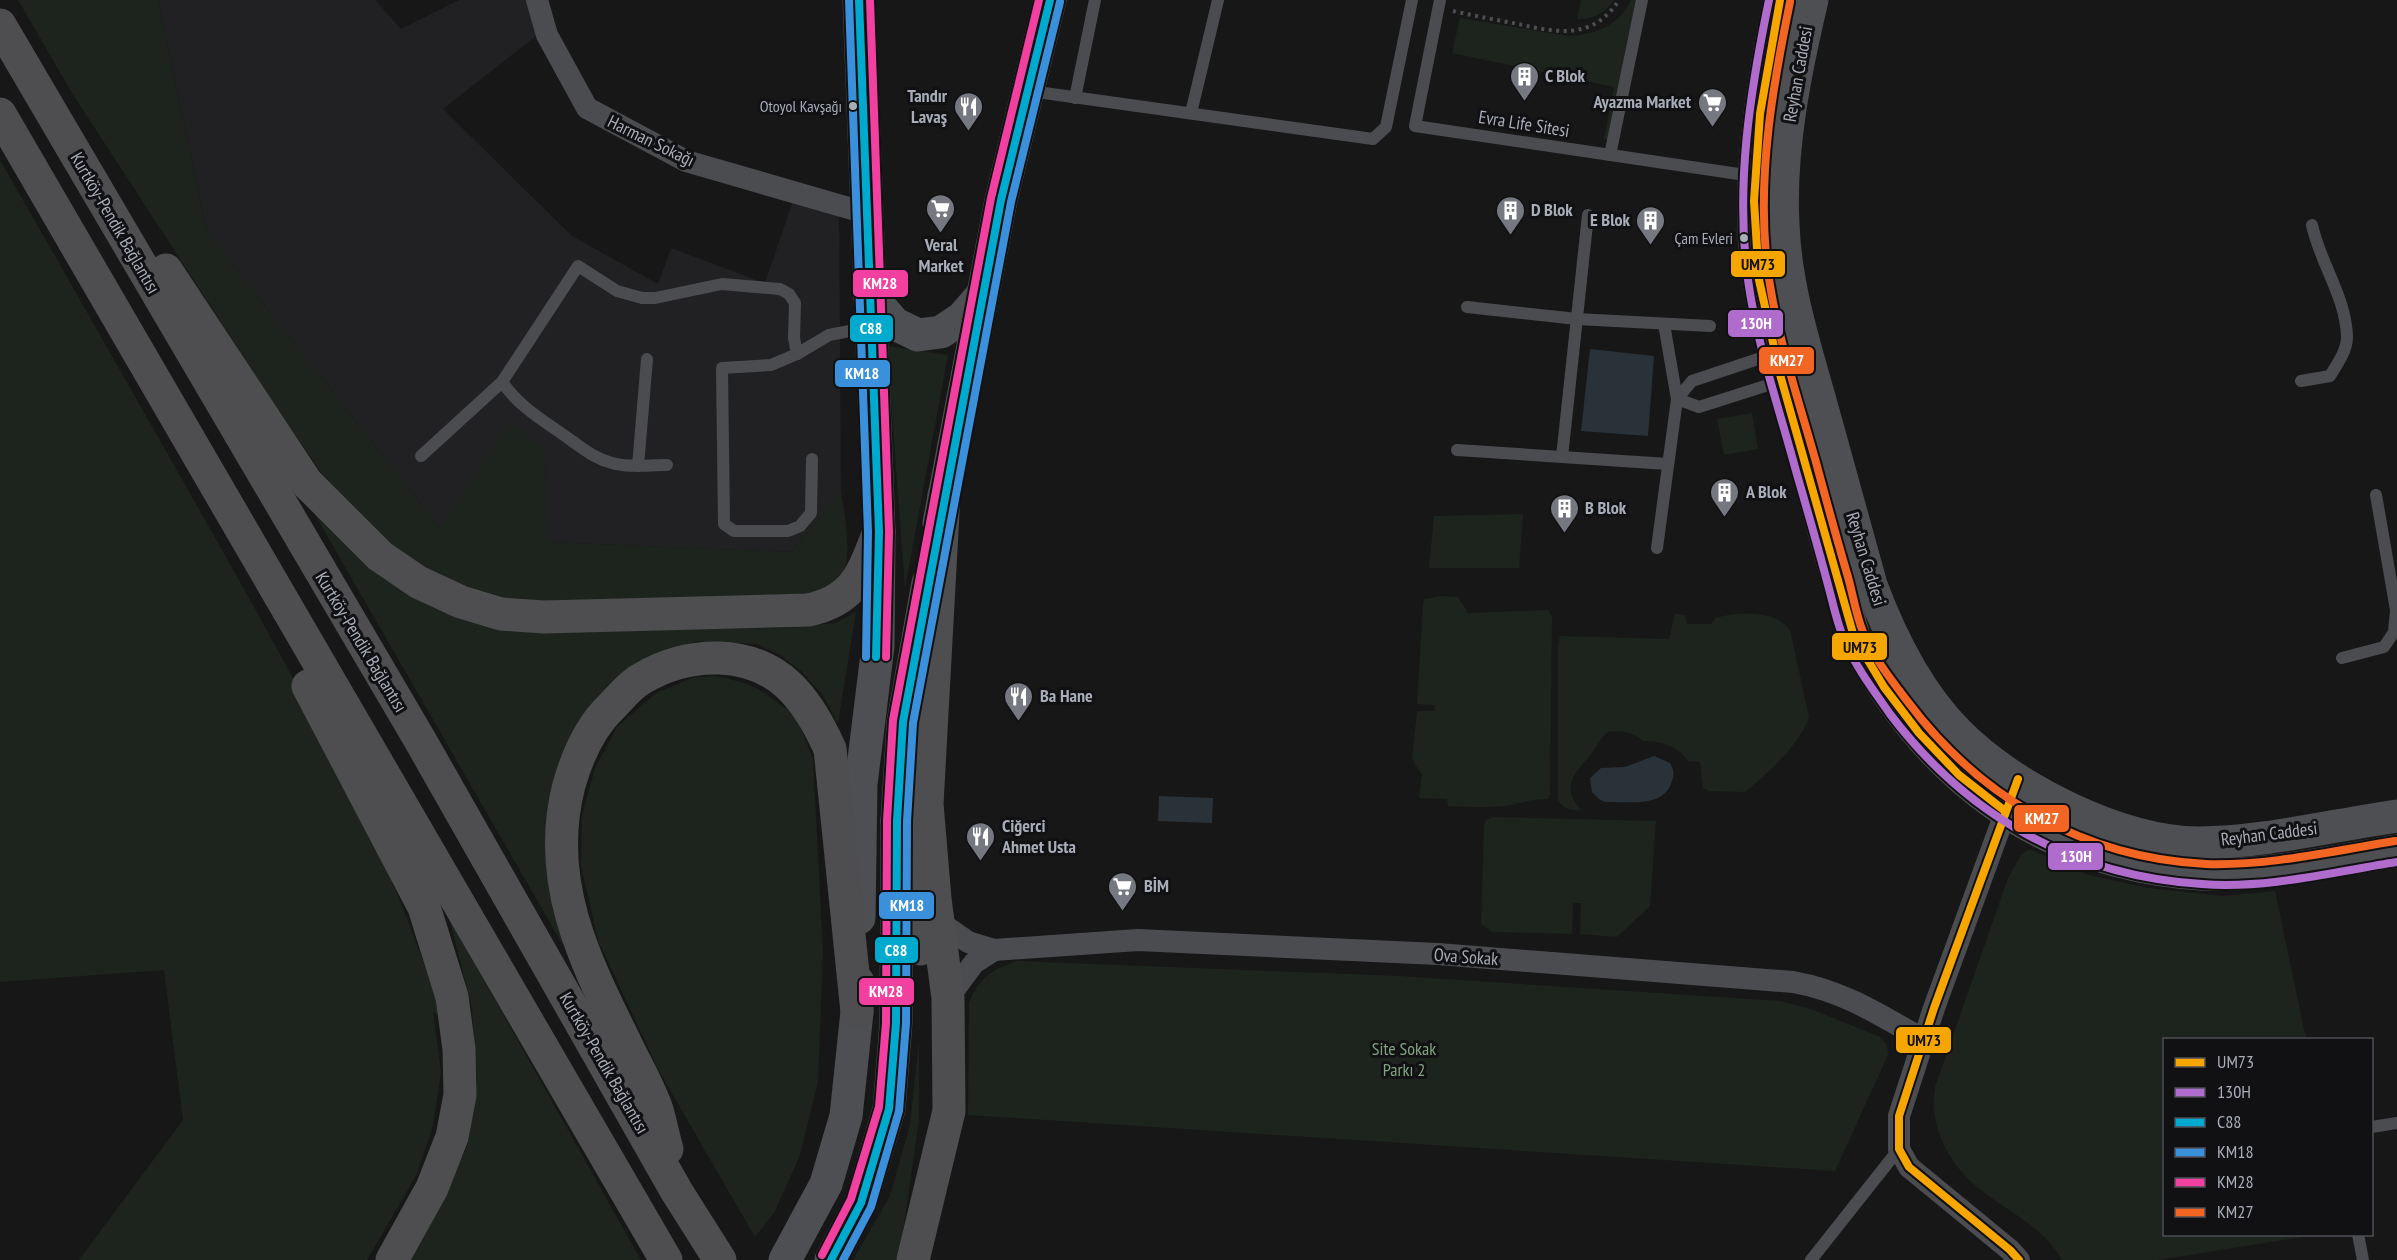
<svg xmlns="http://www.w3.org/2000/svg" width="2397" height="1260" font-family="'PT Sans Narrow',sans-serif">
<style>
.built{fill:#212123}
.green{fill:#1d241e}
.water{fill:#2a3239}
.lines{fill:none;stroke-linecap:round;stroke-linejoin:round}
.path{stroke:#4d4e52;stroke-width:4;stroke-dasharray:3 4.5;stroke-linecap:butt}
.service{stroke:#4b4c50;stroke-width:12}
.minor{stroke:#4b4c50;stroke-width:22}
.primary{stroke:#4d4f52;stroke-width:33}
.motorway{stroke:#4e4e51;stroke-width:33}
.bus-1-casing{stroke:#111113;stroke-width:12}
.bus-2-casing{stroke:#111113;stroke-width:12}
.bus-3-casing{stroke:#111113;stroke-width:12}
.bus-4-casing{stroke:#111113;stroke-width:12}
.bus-5-casing{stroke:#111113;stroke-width:12}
.bus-6-casing{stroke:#111113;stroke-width:12}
.bus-1{stroke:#f7a600;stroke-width:8}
.bus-2{stroke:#b06ccc;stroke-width:8}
.bus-3{stroke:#00a9ce;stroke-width:8}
.bus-4{stroke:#3a90db;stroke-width:8}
.bus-5{stroke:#f240a1;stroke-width:8}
.bus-6{stroke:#f26522;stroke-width:8}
.bus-dot{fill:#a8adb8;stroke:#111113;stroke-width:2}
.labels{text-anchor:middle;stroke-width:6;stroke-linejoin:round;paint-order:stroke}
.bus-label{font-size:16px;fill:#a8adb8;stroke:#111113;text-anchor:end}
.street-label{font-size:18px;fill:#a8adb8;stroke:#111113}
.poi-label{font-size:18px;font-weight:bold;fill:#a8adb8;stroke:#111113;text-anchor:start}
.park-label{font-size:18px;fill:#7fa381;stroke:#111113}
.line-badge{stroke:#111113;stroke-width:2}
.badge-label{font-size:16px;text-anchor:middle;font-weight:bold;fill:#fff}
.pale-badge-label{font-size:16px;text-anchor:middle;font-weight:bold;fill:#111}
</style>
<rect width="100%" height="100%" fill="#171717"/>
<!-- built -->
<polygon class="built" points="158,0 375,0 401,29 459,0 537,0 545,29 443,109 572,236 658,284 671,248 765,283 795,195 839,202 841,491 791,552 546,542 545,451 439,527 207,232"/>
<!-- green -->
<g class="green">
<path d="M18,0H158L207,232L439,527L509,422L545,451L547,542L791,552L841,491C844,514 858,575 831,587C824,591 812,592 804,594L504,603L421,569L381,538L323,475L273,402L72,93Z"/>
<path d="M1581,0H1614C1605,13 1593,20 1577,19Z"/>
<path d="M1631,0H1640L1612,140L1604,139L1614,87L1452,53L1460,18L1568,36C1595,35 1619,26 1631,0Z"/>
<path d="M0,160C73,287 145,414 217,541C304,695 391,852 443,1021L433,1011L441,1072L433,1126L417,1174L367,1260H79L183,1120L164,970L0,982Z"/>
<polygon points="887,346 948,355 905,588"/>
<polygon points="1752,413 1758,449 1724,455 1717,419"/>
<polygon points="314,513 519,631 775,628 835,623 856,612 838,723 822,694 801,671 780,655 757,644 699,641 648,656 610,685 548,866 564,947"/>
<polygon points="1523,514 1519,568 1429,568 1434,516"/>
<path d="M1442,596L1458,597L1468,613L1548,610L1552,616L1550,794L1548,799C1534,799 1524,802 1511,805C1490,808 1469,807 1448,806L1447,799L1419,798L1422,775L1412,759L1417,711H1435L1434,705L1417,704L1423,606L1424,599Z"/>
<path d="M1675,614L1685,615L1687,624H1711L1715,618C1738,612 1774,609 1790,630L1809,717C1802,742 1766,775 1745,792L1709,791L1703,788L1700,762L1688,761C1678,746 1660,740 1643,741C1633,731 1621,731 1608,732C1599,739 1596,749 1588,758C1572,776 1562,788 1581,810C1570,811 1564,809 1558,800V644L1560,636L1669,639Z"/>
<path d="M713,676C745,681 760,687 784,708L792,706L813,759L823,953L818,1082L800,1155L774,1213L755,1237L659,1071L598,940L581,866L582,816L595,768L617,727L656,693L692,678Z"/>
<polygon points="1493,817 1656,821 1650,906 1617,937 1580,934 1581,903 1573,903 1572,934 1492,932 1481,924 1484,825 1486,820"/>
<path d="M2030,849L2085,874L2148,888L2223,896L2275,891L2306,1039L2164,1040V1234L2314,1235L2158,1260H2062C2034,1210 1972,1204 1944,1145C1935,1125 1932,1109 1935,1087L2008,878L2021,855Z"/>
<polygon points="449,918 641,1260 409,1260 426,1232 467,1147 477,1080 472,1008"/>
<path d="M1017,961L1400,976L1780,1001L1814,1010L1880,1037L1887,1045L1888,1055L1835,1171L968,1115L969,1003C979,977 991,970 1017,961Z"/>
<polygon points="919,1041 919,1120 899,1260 853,1260 890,1196 910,1125"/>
</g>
<!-- water -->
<g class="water">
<polygon points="1590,349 1654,356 1648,436 1581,431"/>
<path d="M1654,756L1670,763C1674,770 1674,774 1672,781C1664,809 1627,801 1606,802L1600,800L1592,792L1590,778L1601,768L1625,767Z"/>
<polygon points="1159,796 1213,798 1212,823 1158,821"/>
</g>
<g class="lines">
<!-- path -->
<path class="path" d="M1453,11C1475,16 1497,20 1518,24C1559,33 1593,40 1619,0"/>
<!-- service -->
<g class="service">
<polyline points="1440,0 1415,126 1752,176"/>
<polyline points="1030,91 1373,139 1386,127 1412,0"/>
<polyline points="1075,98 1095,0"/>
<polyline points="1191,113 1218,0"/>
<polyline points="1610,155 1642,0"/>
<polyline points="1467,307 1577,319 1710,326"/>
<path d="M2301,381L2330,376C2337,364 2347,351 2347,337C2346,297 2320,263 2312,225"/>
<path d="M502,382C522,410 545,421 572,441C585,450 596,459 612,463C629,468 649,465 667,465"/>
<polyline points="1677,399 1699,407 1781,381"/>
<polyline points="1677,399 1692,381 1773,354"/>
<polyline points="1457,450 1668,464"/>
<polyline points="421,456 502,382 578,266 617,291 642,298 655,298 722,284 780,289 789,294 795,303 794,338 797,354"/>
<polyline points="1562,457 1588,215"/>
<polyline points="812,459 811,513 800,526 788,531 734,531 724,524 722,368 771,365 797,354 829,335 870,327"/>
<polyline points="638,466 647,359"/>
<polyline points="1657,548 1677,399 1664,324"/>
<polyline points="2342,658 2384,647 2394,632 2396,610 2376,495"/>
<polyline points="2372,1127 2397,1123"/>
<polyline points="2358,1234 2363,1260"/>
<polyline points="1811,1260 1899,1149"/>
</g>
<!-- minor -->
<g class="minor">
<polyline points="537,0 547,35 587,108 686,161 866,213"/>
<polyline points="2011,797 1934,1008 1899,1116 1899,1149 1909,1167 2010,1250 2019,1260"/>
<path d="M938,921L968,942L994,950L1138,940L1438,954L1793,982C1844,991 1880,1015 1924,1040"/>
<polyline points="948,998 974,963 994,950"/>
</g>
<!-- primary -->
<g class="primary">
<path d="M1780,0C1764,76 1751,152 1754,230C1756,298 1777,362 1795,426C1814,496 1834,567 1854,637C1928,777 2041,864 2202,874C2267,877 2334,861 2397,851"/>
<path d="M1812,0C1795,72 1779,150 1783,224C1785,283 1803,341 1819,397C1836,460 1854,522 1871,585C1890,636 1919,694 1958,733C2013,789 2120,842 2198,843C2261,843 2334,825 2397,816"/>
<polyline points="869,294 895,324 918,335 941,332 962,318 982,295"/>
<polyline points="939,523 1001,200 1050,0"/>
<polyline points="859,918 861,784 878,646 879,532 859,0"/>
<polyline points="785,1260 826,1184 846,1116 857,1012 858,982"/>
<polyline points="831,1260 861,1203 889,1109 896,1023 897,821 903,722 928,583"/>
</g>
<!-- motorway -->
<g class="motorway">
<polyline points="0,25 420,740 677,1192 720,1260"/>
<polyline points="0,114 666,1260"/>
<path d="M166,270L307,483L380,556L418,582L461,602L501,614L544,617L808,610C856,600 863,572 879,532"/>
<polyline points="308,686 424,907 452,997 459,1049 460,1095 452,1137 432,1188 392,1260"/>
<polyline points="897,821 920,949"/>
<path d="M667,1149C663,1136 661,1123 657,1110C649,1087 636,1065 626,1044C585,961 544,881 569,785C577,757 590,727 611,707C620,698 630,685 641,679C664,665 692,657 719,658C779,660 807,698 830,749L857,1012"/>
<polyline points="913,1260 949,1111 948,998 935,899 927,804 944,495"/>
</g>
<defs>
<g id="bus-1">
<polyline points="1780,0 1760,114 1754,201 1759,280 1781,378 1854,637 1884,687 1919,733 1959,775 2005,811"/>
<polyline points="2018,779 1934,1008 1899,1116 1899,1149 1909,1167 2010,1250 2019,1260"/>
</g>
<path id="bus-2" d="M1769,0C1750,92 1735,186 1748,280C1757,345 1779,408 1796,471C1807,509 1818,547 1828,585C1833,603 1837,624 1845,642C1856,667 1874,691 1890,714C1967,816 2073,876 2202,884C2267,889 2333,872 2397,862"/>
<g id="bus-3">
<polyline points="859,0 879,532 876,657"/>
<polyline points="831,1260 861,1203 889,1109 896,1023 897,821 903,722 1001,200 1050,0"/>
</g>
<g id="bus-4">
<polyline points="849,0 868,532 866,657"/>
<polyline points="843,1260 871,1207 899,1111 906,1023 907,821 913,723 1011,202 1060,2"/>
</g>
<g id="bus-5">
<polyline points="870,0 889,532 886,657"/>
<polyline points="822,1255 851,1199 879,1107 886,1023 887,821 893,720 991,198 1039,0"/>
</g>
<path id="bus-6" d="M1790,2C1773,85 1758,170 1766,255C1773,327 1798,397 1817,466C1827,503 1837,540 1848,577C1853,595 1856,615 1863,632C1873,657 1892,681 1908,702C1980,798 2084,858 2206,864C2269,866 2333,851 2395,841"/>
</defs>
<!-- bus-1 casing -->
<use href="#bus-1" class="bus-1-casing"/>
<!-- bus-2 casing -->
<use href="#bus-2" class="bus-2-casing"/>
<!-- bus-3 casing -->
<use href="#bus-3" class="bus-3-casing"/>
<!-- bus-4 casing -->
<use href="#bus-4" class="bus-4-casing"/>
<!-- bus-5 casing -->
<use href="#bus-5" class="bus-5-casing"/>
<!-- bus-6 casing -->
<use href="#bus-6" class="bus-6-casing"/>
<!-- bus-1 -->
<use href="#bus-1" class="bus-1"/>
<!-- bus-2 -->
<use href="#bus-2" class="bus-2"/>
<!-- bus-3 -->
<use href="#bus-3" class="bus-3"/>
<!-- bus-4 -->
<use href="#bus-4" class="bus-4"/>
<!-- bus-5 -->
<use href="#bus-5" class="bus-5"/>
<!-- bus-6 -->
<use href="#bus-6" class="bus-6"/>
</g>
<!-- icons -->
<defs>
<symbol id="building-pin" viewBox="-11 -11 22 30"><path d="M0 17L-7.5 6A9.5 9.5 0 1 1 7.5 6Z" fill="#757880" stroke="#111113"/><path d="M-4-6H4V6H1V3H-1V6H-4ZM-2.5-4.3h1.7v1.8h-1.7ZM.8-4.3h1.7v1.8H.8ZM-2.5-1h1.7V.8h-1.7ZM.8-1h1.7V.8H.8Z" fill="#fff"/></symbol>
<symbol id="supermarket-pin" viewBox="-11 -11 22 30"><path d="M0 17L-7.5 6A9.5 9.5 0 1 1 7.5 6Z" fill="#757880" stroke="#111113"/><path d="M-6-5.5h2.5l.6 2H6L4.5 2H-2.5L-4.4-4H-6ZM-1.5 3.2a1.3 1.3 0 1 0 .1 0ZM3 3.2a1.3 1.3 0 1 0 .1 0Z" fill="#fff"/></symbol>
<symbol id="restaurant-pin" viewBox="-11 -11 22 30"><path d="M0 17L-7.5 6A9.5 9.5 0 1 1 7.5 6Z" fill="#757880" stroke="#111113"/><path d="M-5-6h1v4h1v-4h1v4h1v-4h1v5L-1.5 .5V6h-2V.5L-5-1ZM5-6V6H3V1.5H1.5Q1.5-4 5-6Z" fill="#fff"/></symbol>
</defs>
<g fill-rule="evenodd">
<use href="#building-pin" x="1508" y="60" width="33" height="45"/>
<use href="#supermarket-pin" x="1696" y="86" width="33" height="45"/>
<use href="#restaurant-pin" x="952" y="90" width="33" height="45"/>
<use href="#supermarket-pin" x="924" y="192" width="33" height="45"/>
<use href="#building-pin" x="1494" y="194" width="33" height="45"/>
<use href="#building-pin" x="1634" y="204" width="33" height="45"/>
<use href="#building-pin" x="1708" y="476" width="33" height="45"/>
<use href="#building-pin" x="1548" y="492" width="33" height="45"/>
<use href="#restaurant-pin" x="1002" y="680" width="33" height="45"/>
<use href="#restaurant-pin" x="964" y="820" width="33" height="45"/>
<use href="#supermarket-pin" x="1106" y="870" width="33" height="45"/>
</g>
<!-- markers -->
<g class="bus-dot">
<circle cx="853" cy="106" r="5"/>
<circle cx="1744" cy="238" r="5"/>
</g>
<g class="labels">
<!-- bus labels -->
<g class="bus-label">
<text x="842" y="112">Otoyol Kavşağı</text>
<text x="1733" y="244">Çam Evleri</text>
</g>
<!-- street labels -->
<g class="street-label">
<text transform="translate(1798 74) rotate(-80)" y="6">Reyhan Caddesi</text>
<text transform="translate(1524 124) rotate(9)" y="6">Evra Life Sitesi</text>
<text transform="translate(651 141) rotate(26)" y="6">Harman Sokağı</text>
<text transform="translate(115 223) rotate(60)" y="6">Kurtköy-Pendik Bağlantısı</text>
<text transform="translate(1866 559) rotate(73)" y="6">Reyhan Caddesi</text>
<text transform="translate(361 642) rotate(59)" y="6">Kurtköy-Pendik Bağlantısı</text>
<text transform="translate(2269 834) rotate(-7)" y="6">Reyhan Caddesi</text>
<text transform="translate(1466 957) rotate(4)" y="6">Ova Sokak</text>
<text transform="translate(604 1063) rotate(60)" y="6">Kurtköy-Pendik Bağlantısı</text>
</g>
<!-- poi labels -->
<g class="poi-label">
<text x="1545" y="82">C Blok</text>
<text x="947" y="102" text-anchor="end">Tandır<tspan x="947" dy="21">Lavaş</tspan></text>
<text x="1691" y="108" text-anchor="end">Ayazma Market</text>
<text x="1531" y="216">D Blok</text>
<text x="1630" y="226" text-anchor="end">E Blok</text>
<text x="941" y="251" text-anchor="middle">Veral<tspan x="941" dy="21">Market</tspan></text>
<text x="1746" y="498">A Blok</text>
<text x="1585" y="514">B Blok</text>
<text x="1040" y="702">Ba Hane</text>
<text x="1002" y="832">Ciğerci<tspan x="1002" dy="21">Ahmet Usta</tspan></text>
<text x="1144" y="892">BİM</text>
</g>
<!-- park labels -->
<g class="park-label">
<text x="1404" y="1055">Site Sokak<tspan x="1404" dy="21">Parkı 2</tspan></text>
</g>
</g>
<g class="line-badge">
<rect x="1730" y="250" width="56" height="28" rx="6" fill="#f7a600"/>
<rect x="852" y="269" width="57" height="29" rx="6" fill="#f240a1"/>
<rect x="1727" y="309" width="57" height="29" rx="6" fill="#b06ccc"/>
<rect x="849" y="314" width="45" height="29" rx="6" fill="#00a9ce"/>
<rect x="1758" y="346" width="57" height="29" rx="6" fill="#f26522"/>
<rect x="834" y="359" width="57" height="29" rx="6" fill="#3a90db"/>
<rect x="1831" y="632" width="57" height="29" rx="6" fill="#f7a600"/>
<rect x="2013" y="804" width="57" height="29" rx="6" fill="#f26522"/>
<rect x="2047" y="842" width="57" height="29" rx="6" fill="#b06ccc"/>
<rect x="878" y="891" width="57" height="29" rx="6" fill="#3a90db"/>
<rect x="874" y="936" width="45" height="28" rx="6" fill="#00a9ce"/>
<rect x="858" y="977" width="57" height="29" rx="6" fill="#f240a1"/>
<rect x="1895" y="1026" width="57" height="28" rx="6" fill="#f7a600"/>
</g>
<g class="badge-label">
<text x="880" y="289">KM28</text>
<text x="1756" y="329">130H</text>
<text x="871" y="334">C88</text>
<text x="1787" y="366">KM27</text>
<text x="862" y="379">KM18</text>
<text x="2042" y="824">KM27</text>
<text x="2076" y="862">130H</text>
<text x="907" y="911">KM18</text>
<text x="896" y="956">C88</text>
<text x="886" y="997">KM28</text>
</g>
<g class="pale-badge-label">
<text x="1758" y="270">UM73</text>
<text x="1860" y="653">UM73</text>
<text x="1924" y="1046">UM73</text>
</g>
<!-- legend -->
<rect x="2163" y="1038" width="210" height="198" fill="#111113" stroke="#4d4f55" stroke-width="1.5"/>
<rect x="2175" y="1058" width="30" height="9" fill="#f7a600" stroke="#4d4f55" stroke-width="1.5"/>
<text x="2217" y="1068" font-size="18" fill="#a8adb8">UM73</text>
<rect x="2175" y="1088" width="30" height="9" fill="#b06ccc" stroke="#4d4f55" stroke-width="1.5"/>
<text x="2217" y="1098" font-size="18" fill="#a8adb8">130H</text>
<rect x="2175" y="1118" width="30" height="9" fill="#00a9ce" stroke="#4d4f55" stroke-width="1.5"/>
<text x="2217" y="1128" font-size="18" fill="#a8adb8">C88</text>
<rect x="2175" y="1148" width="30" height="9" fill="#3a90db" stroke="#4d4f55" stroke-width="1.5"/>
<text x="2217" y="1158" font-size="18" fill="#a8adb8">KM18</text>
<rect x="2175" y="1178" width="30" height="9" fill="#f240a1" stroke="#4d4f55" stroke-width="1.5"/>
<text x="2217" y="1188" font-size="18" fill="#a8adb8">KM28</text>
<rect x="2175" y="1208" width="30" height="9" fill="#f26522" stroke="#4d4f55" stroke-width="1.5"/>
<text x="2217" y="1218" font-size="18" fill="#a8adb8">KM27</text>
</svg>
